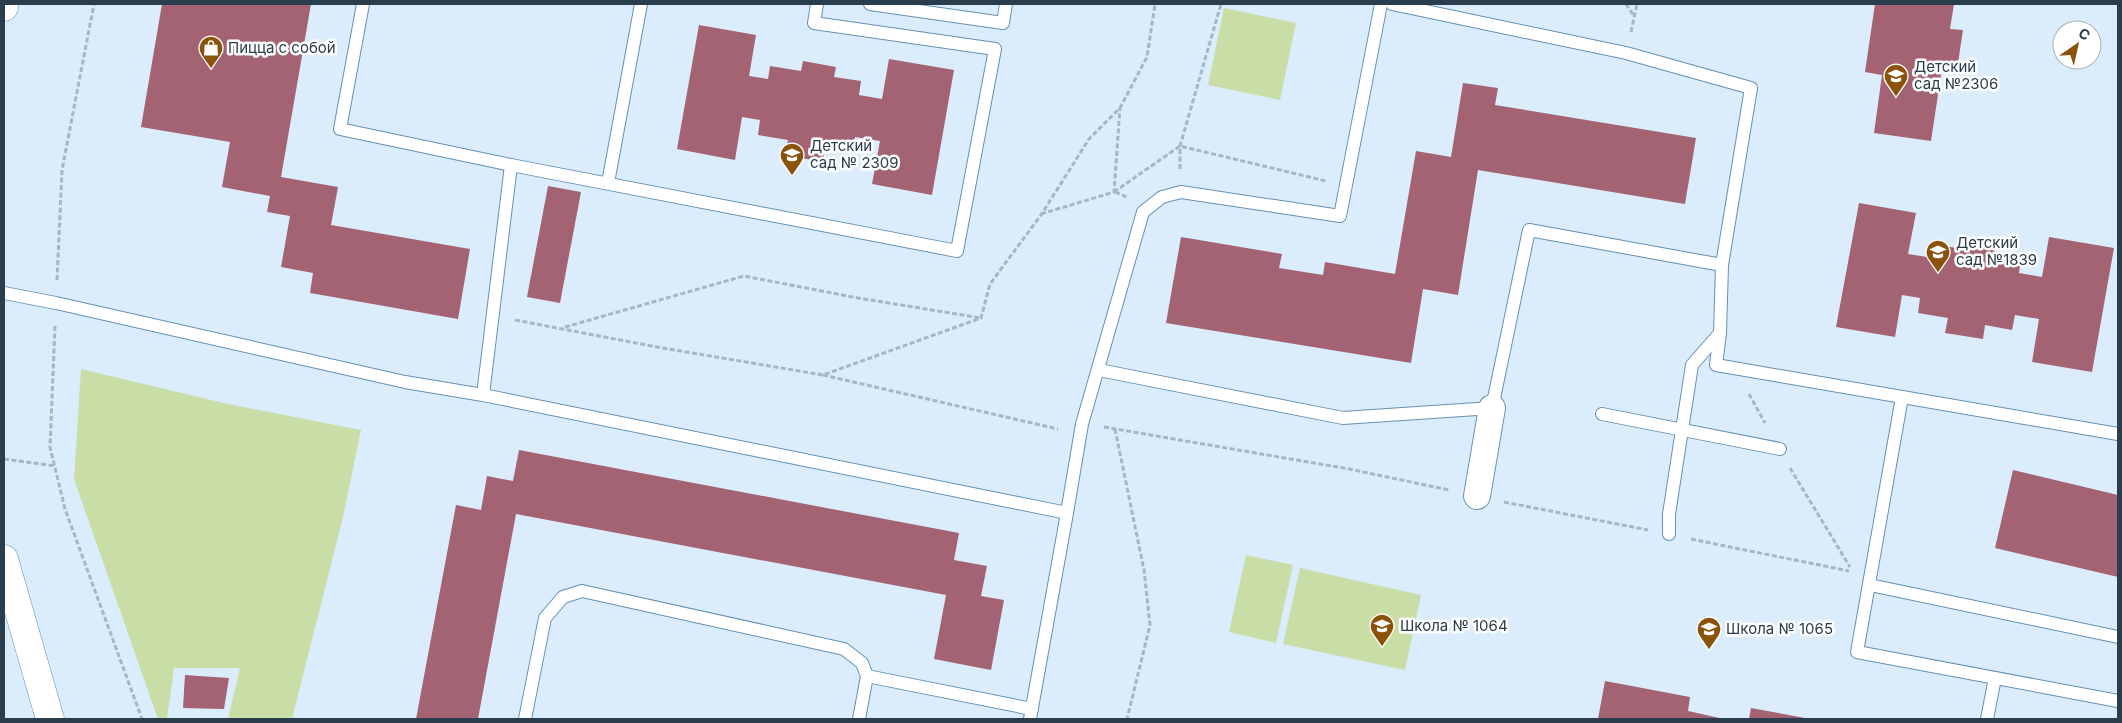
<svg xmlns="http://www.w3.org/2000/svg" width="2122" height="723" font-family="Inter,sans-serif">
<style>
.green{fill:#c9dda6}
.building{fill:#a36373}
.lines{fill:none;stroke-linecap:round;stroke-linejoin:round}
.service-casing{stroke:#6590b3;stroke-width:14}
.minor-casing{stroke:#6590b3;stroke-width:28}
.tertiary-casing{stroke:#6590b3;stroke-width:29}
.secondary-casing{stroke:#6590b3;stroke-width:29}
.path{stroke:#a4b7c6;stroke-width:3;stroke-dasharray:5 2.5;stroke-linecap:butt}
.service{stroke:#fff;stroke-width:12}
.minor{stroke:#fff;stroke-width:26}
.tertiary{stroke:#fff;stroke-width:28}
.secondary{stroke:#fff;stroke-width:28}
.labels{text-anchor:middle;stroke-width:5;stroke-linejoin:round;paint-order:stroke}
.poi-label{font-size:15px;fill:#2a3d4c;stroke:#fff;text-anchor:start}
</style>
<rect width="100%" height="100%" fill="#dbedfd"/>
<!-- green -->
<g class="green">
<polygon points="1224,8 1296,23 1280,100 1208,85"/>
<polygon points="81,369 228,404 361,430 343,517 292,719 228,719 240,668 174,668 167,719 158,719 74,479"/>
<polygon points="1246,555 1293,565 1276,643 1229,632"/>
<polygon points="1300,568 1421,595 1405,670 1283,644"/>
</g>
<!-- building -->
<g class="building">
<polygon points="162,4 311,4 281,177 338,187 331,225 470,249 458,319 310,293 313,273 281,267 290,216 267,212 270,196 222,187 230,142 141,127"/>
<polygon points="1875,4 1954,4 1950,29 1963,30 1958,63 1943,61 1931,141 1874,133 1882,75 1865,72"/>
<polygon points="699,25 756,35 749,76 768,79 770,66 801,71 803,61 836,67 834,77 861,81 859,95 882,99 889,59 954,70 932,195 872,184 880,141 855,137 852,152 825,147 823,162 785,155 788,140 758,135 760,120 742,117 735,160 677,149"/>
<polygon points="1463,83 1498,88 1495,105 1696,138 1685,204 1478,170 1458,295 1423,289 1411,363 1166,323 1181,237 1282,254 1279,268 1323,275 1325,262 1395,274 1416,151 1451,157"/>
<polygon points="548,186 581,192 560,303 527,297"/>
<polygon points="1859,203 1916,213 1908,254 1927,257 1930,243 1961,249 1963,239 1996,244 1994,254 2021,260 2019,273 2042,277 2049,237 2114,248 2092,372 2032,362 2039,319 2015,315 2012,330 1985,325 1983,339 1945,333 1948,318 1918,313 1920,298 1902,295 1895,337 1836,327"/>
<polygon points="519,450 959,533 954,560 987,566 981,596 1004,600 991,670 934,659 946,595 516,514 478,719 416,719 456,505 481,510 487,476 513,481"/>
<polygon points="2013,470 2118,495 2118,577 1995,548"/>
<polygon points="185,675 229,678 224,709 183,708"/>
<polygon points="1605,681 1690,697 1688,711 1724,719 1598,719"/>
<polygon points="1751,708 1805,718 1805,719 1749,719"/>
</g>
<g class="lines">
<defs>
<g id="service">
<polyline points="363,4 340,129 511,165 483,395"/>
<polyline points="870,4 1003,23 1006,4"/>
<polyline points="1392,4 1626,53 1751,88 1722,265 1720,333 1716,365 2118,434"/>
<polyline points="511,165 957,251 995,49 814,23 817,4"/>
<polyline points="608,183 641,4"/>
<polyline points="4,293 56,303 405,382 483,395 1067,513 1082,424 1143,212 1162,197 1181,192 1340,216 1381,4"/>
<polyline points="1099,370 1343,418 1492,408 1529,230 1722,265"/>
<polyline points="1902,397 1857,652 2118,701"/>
<polyline points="1602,414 1780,449"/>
<polyline points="1669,534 1669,514 1692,365 1720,333"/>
<polyline points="1870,585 2118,637"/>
<polyline points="525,719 545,618 563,597 582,591 844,649 862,663 867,676"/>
<polyline points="859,719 867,676 1032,709"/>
<polyline points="1030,719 1067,513"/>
<polyline points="1987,719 1995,678"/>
</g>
<polyline id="minor" points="1477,496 1492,408"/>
<polyline id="tertiary" points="4,559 50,719"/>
<polyline id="secondary" points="4,7 4,4"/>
</defs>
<!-- service casing -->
<use href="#service" class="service-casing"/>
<!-- minor casing -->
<use href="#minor" class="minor-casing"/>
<!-- tertiary casing -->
<use href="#tertiary" class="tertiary-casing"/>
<!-- secondary casing -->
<use href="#secondary" class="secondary-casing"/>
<!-- path -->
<g class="path">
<polyline points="1626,4 1634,16"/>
<polyline points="1631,32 1637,4"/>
<polyline points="1180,169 1180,146 1221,4"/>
<polyline points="1114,192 1180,146 1326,181"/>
<polyline points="1115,192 1127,197"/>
<polyline points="1041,214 1114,192 1120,108"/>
<polyline points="57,280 62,170 94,4"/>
<polyline points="515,320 657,347 823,375 981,318 990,284 1041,215 1089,139 1120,108 1147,57 1155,4"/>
<polyline points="55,326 50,447 65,509 142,719"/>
<polyline points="565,327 744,276 858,298 981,318"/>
<polyline points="823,375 1058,429"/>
<polyline points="1749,394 1765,423"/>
<polyline points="1104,427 1349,469 1449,490"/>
<polyline points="1115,429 1144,570 1150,625 1127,719"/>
<polyline points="4,459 55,466"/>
<polyline points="1790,468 1850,567"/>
<polyline points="1504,502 1648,530"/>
<polyline points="1691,539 1849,571"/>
</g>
<!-- service -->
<use href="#service" class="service"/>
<!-- minor -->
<use href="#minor" class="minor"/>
<!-- tertiary -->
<use href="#tertiary" class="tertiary"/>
<!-- secondary -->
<use href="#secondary" class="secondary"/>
</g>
<!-- icons -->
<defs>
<symbol id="shop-pin" viewBox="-11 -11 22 30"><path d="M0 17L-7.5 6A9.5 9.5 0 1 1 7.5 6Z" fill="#8b5209" stroke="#fff"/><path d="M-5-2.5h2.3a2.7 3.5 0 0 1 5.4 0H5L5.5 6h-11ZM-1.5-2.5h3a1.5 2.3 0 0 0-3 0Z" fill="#fff"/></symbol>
<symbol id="school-pin" viewBox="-11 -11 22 30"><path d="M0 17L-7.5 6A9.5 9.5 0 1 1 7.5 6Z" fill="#8b5209" stroke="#fff"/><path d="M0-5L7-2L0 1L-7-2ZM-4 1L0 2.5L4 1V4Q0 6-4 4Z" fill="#fff"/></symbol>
</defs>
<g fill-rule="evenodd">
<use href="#shop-pin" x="197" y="34" width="28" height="38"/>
<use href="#school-pin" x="1882" y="62" width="28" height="38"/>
<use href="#school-pin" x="778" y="141" width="28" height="38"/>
<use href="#school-pin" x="1924" y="238" width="28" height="38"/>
<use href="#school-pin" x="1368" y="612" width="28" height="38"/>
<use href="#school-pin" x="1695" y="615" width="28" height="38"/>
</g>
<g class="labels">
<!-- poi labels -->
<g class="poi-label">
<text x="228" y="53">Пицца с собой</text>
<text x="1914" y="72">Детский<tspan x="1914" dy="17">сад №2306</tspan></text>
<text x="810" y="151">Детский<tspan x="810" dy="17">сад № 2309</tspan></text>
<text x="1956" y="248">Детский<tspan x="1956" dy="17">сад №1839</tspan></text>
<text x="1400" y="631">Школа № 1064</text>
<text x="1726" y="634">Школа № 1065</text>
</g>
</g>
<!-- border -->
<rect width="2122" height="723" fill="none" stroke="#2a3d4c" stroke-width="10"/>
<!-- north arrow -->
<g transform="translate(2077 45) rotate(34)"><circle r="24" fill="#ffffff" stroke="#aab1b7"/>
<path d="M0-4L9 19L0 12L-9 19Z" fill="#8b5209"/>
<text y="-8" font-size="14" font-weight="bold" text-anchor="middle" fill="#2a3d4c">С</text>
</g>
</svg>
